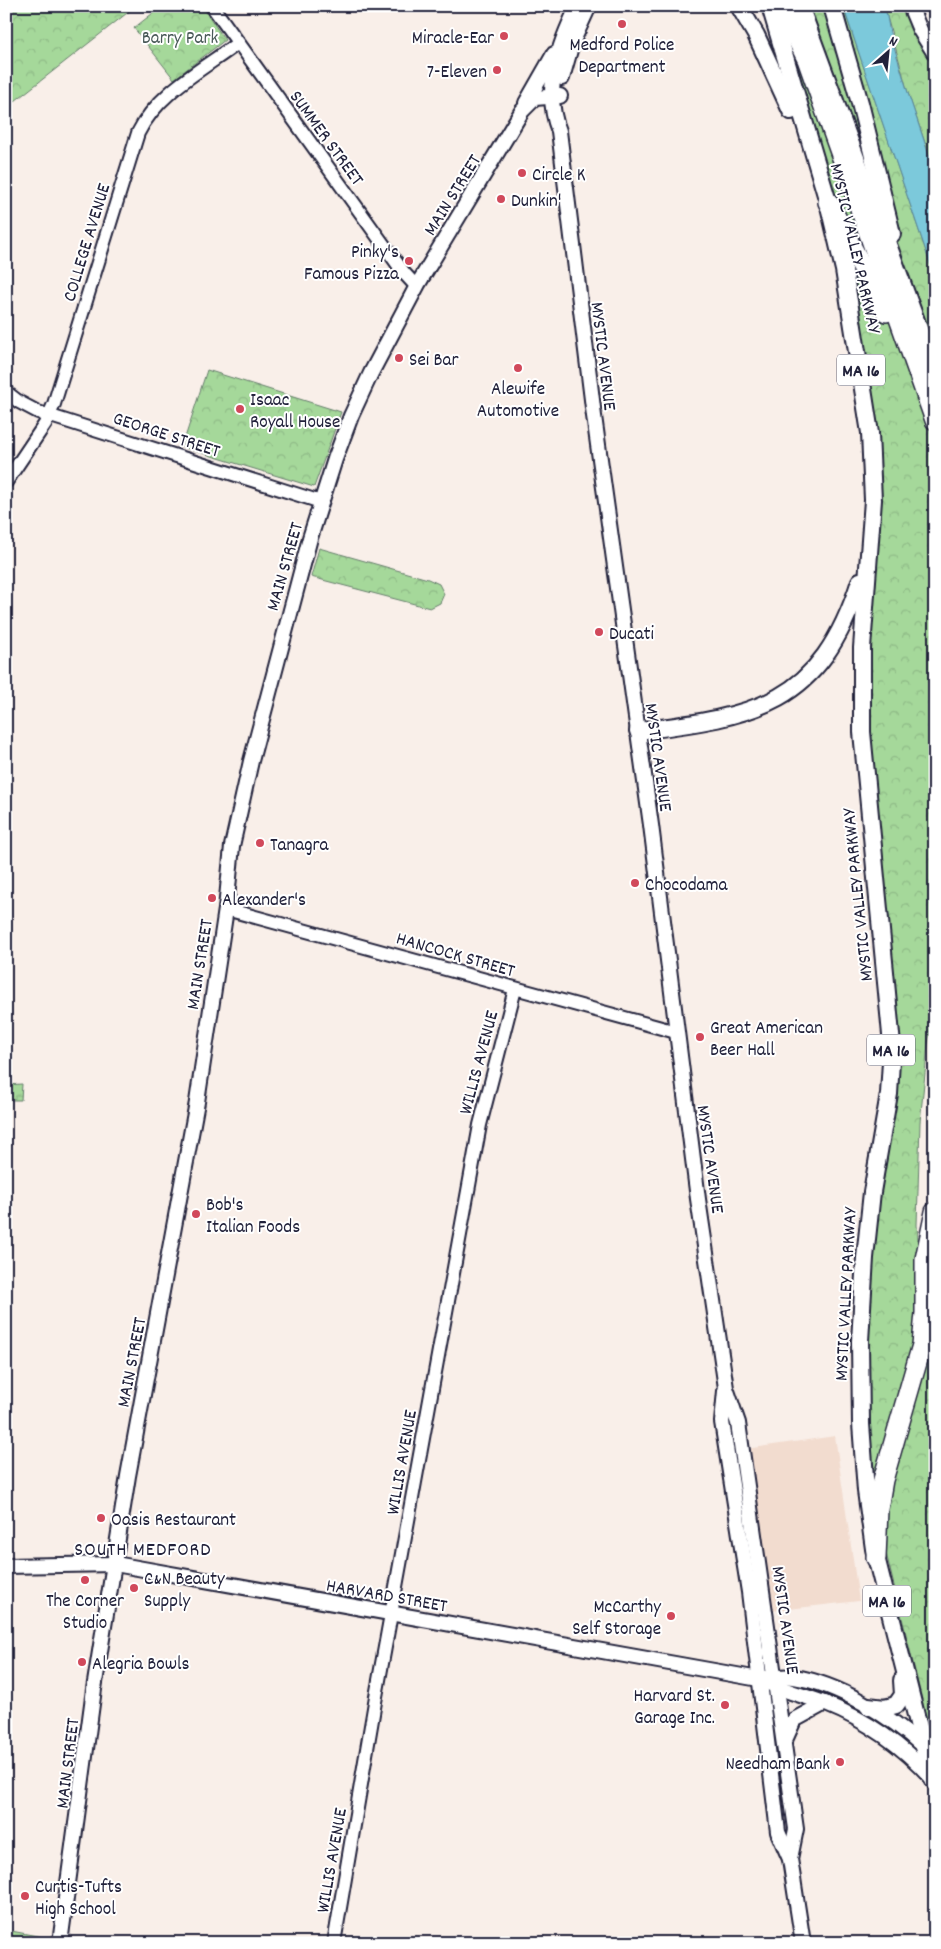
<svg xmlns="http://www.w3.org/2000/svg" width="941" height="1949" font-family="Dekko,sans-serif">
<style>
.built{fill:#f2dccf}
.park{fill:url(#park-crowns);stroke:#647d6a}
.water{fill:#7cc9db;stroke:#58869b}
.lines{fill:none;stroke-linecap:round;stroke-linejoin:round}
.tertiary-casing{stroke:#22223b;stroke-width:16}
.secondary-casing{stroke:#22223b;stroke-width:18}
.primary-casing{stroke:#22223b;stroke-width:20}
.trunk-casing{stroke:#22223b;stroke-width:21}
.motorway-casing{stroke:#22223b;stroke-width:22}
.tertiary{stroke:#fff;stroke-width:12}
.secondary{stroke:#fff;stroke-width:14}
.primary{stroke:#fff;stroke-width:16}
.trunk{stroke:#fff;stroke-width:18}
.motorway{stroke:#fff;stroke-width:19}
.poi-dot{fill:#d1495b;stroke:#fff;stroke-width:2}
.labels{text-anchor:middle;stroke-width:4;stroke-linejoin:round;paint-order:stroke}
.shield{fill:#fff;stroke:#646476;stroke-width:1}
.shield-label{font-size:18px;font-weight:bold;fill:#22223b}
.park-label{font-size:19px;fill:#495958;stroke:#fff}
.poi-label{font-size:19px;fill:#22223b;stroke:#fff;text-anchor:start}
.street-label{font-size:19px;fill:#22223b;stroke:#fff}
.neighbourhood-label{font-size:20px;letter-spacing:1px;fill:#22223b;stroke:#fff}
</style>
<defs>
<pattern id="park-crowns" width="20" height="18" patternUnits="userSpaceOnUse" patternTransform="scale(1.25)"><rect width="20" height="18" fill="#a5d89a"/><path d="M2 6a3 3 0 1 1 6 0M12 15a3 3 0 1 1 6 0" fill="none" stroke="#8eb986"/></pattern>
</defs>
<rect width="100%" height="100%" fill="#f9efe9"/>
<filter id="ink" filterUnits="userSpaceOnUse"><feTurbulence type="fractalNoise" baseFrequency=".02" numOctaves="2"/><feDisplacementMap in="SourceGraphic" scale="10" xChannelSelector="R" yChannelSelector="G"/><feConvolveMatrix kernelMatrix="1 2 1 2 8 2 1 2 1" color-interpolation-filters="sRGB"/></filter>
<g filter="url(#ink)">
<!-- built -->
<polygon class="built" points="835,1436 859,1601 771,1611 746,1449"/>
<!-- park -->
<g class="park">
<polygon points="6,6 136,6 6,108"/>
<polygon points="162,6 202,6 225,40 174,79 134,28"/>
<polygon points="761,6 843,6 935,278 935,1000 928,1044 920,1122 917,1225 920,1267 935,1398 935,1743 932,1740 886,1553 883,1524 874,1493 869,1436 867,1350 873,1234 893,1111 867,706 880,478 879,446 861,333"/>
<polygon points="884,6 904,6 935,62 935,166 933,166 908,93"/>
<polygon points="207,370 341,412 314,487 182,447"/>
<polygon points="319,548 428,579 439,584 444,594 440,603 430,608 311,577"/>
<polygon points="22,1084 21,1100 6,1100 6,1085"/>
<polygon points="6,1930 53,1939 52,1943 6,1943"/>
</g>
<!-- water -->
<polygon class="water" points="843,6 885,6 890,33 908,93 935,173 935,278"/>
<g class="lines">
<defs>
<g id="tertiary">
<polyline points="212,6 404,273 417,287"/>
<polyline points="6,392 19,402 38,412 321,502"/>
<path d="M6,482L45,424L54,404L138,133C158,92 202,70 238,43"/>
<polyline points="226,909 676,1032"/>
<polyline points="334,1943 375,1702 480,1125 515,989"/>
</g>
<g id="secondary">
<path d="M578,6C559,44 542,90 559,131L594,416L651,825L698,1199L726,1388L738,1423L796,1829L790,1859"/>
<polyline points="910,6 920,30 935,54"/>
<polyline points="562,78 572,43 589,6"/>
<polyline points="526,103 554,54"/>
<polyline points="725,1391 722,1422 749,1592 778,1832 790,1859 803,1943"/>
<path d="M6,1566L115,1564L759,1679C770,1678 783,1675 794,1677C840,1684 890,1716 924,1747"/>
<path d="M771,1684C789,1693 807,1696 826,1704C866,1720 903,1746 932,1778"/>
<polyline points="785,1740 794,1720 825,1703"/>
<polyline points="60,1943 94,1689 128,1476 197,1102 226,909 232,846 251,761 310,538 335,459 351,416 371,373 418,284 522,111 535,98 560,96"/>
</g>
<g id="primary">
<polyline points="739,6 756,35 791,111"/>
<polyline points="770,6 828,202 844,270 870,433 873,500 862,648 862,732 892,1045 889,1094 872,1192 865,1258 860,1341 861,1424 866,1491 874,1549 924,1747"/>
<polyline points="800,6 935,372"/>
<polyline points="832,6 860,103 892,234"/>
<path d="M638,731C756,716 820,706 860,581"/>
<polyline points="868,1706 885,1708 896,1705 903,1695 902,1680"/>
</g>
<polyline id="trunk" points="924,1747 935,1781"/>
<g id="motorway">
<polyline points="781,6 807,59 935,420"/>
<polyline points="828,202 886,312"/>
<polyline points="876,1558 878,1509 883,1480 922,1345 925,1313 925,1259 935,1212"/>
</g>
</defs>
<!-- tertiary casing -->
<use href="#tertiary" class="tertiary-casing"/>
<!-- secondary casing -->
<use href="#secondary" class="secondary-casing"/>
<!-- primary casing -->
<use href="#primary" class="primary-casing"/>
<!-- trunk casing -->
<use href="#trunk" class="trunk-casing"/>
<!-- motorway casing -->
<use href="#motorway" class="motorway-casing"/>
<!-- tertiary -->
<use href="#tertiary" class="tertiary"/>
<!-- secondary -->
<use href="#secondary" class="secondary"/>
<!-- primary -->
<use href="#primary" class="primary"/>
<!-- trunk -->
<use href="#trunk" class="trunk"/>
<!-- motorway -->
<use href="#motorway" class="motorway"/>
</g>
</g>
<!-- markers -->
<g class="poi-dot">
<circle cx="622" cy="24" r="5"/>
<circle cx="504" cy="36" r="5"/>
<circle cx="497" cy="70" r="5"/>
<circle cx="522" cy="173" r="5"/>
<circle cx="501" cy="199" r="5"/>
<circle cx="409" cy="261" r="5"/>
<circle cx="399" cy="358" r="5"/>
<circle cx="518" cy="368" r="5"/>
<circle cx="240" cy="409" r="5"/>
<circle cx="599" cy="632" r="5"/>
<circle cx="260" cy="843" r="5"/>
<circle cx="635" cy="883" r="5"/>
<circle cx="212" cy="898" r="5"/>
<circle cx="700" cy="1037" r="5"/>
<circle cx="196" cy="1214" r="5"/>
<circle cx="101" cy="1518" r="5"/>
<circle cx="85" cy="1580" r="5"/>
<circle cx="134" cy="1588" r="5"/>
<circle cx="671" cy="1616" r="5"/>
<circle cx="82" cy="1662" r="5"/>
<circle cx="725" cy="1705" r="5"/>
<circle cx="840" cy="1762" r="5"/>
<circle cx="25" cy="1896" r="5"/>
</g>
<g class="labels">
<!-- shield labels -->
<g class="shield">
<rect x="837" y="354.5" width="48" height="31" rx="4"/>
<rect x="867" y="1034.5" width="48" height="31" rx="4"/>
<rect x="863" y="1585.5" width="48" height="31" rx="4"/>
</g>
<g class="shield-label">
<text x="861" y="376">MA 16</text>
<text x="891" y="1056">MA 16</text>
<text x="887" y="1607">MA 16</text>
</g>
<!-- park labels -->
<g class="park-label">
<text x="180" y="43">Barry Park</text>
</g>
<!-- poi labels -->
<g class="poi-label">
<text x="494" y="43" text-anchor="end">Miracle-Ear</text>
<text x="622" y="50" text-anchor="middle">Medford Police<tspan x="622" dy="22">Department</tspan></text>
<text x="487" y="77" text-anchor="end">7-Eleven</text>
<text x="532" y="180">Circle K</text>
<text x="511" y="206">Dunkin'</text>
<text x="399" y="257" text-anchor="end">Pinky's<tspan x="399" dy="22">Famous Pizza</tspan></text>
<text x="409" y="365">Sei Bar</text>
<text x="518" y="394" text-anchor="middle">Alewife<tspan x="518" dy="22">Automotive</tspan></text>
<text x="250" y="405">Isaac<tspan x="250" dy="22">Royall House</tspan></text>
<text x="609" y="639">Ducati</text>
<text x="270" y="850">Tanagra</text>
<text x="645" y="890">Chocodama</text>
<text x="222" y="905">Alexander's</text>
<text x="710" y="1033">Great American<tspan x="710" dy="22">Beer Hall</tspan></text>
<text x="206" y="1210">Bob's<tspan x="206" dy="22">Italian Foods</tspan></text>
<text x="111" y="1525">Oasis Restaurant</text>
<text x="144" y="1584">C&amp;N Beauty<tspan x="144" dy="22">Supply</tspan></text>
<text x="85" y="1606" text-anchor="middle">The Corner<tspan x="85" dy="22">Studio</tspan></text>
<text x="661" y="1612" text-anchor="end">McCarthy<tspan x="661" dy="22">Self Storage</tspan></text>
<text x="92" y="1669">Alegria Bowls</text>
<text x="715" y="1701" text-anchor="end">Harvard St.<tspan x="715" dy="22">Garage Inc.</tspan></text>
<text x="830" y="1769" text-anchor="end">Needham Bank</text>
<text x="35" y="1892">Curtis-Tufts<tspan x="35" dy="22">High School</tspan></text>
</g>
<!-- street labels -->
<g class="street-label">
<text transform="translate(328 137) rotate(54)" y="7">SUMMER STREET</text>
<text transform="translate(451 194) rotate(-58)" y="7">MAIN STREET</text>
<text transform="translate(85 242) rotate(-73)" y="7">COLLEGE AVENUE</text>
<text transform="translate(857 248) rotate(77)" y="7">MYSTIC VALLEY PARKWAY</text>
<text transform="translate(605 356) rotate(83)" y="7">MYSTIC AVENUE</text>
<text transform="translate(167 433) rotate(18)" y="7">GEORGE STREET</text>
<text transform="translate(283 566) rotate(-74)" y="7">MAIN STREET</text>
<text transform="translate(660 757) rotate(82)" y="7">MYSTIC AVENUE</text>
<text transform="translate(856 895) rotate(-96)" y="7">MYSTIC VALLEY PARKWAY</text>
<text transform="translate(456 953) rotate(16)" y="7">HANCOCK STREET</text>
<text transform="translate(198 964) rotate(-81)" y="7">MAIN STREET</text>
<text transform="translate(477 1062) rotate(-75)" y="7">WILLIS AVENUE</text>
<text transform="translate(712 1159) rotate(82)" y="7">MYSTIC AVENUE</text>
<text transform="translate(844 1294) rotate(-87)" y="7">MYSTIC VALLEY PARKWAY</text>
<text transform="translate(130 1362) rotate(-79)" y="7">MAIN STREET</text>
<text transform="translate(400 1462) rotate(-80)" y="7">WILLIS AVENUE</text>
<text transform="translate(387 1594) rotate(10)" y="7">HARVARD STREET</text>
<text transform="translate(787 1620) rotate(82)" y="7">MYSTIC AVENUE</text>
<text transform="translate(66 1763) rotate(-83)" y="7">MAIN STREET</text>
<text transform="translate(330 1860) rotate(-80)" y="7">WILLIS AVENUE</text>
</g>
<!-- neighbourhood labels -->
<g class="neighbourhood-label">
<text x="143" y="1555">SOUTH MEDFORD</text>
</g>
</g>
<!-- margin -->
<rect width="941" height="1949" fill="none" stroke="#fff" stroke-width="25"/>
<rect x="12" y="12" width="916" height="1924" fill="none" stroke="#22223b" stroke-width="2" filter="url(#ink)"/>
<!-- north arrow -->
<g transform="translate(888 52) rotate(27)" stroke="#ffffff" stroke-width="4" paint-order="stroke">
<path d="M0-4L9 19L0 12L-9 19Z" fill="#22223b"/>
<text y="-8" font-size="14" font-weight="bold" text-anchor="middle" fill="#22223b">N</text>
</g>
</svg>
